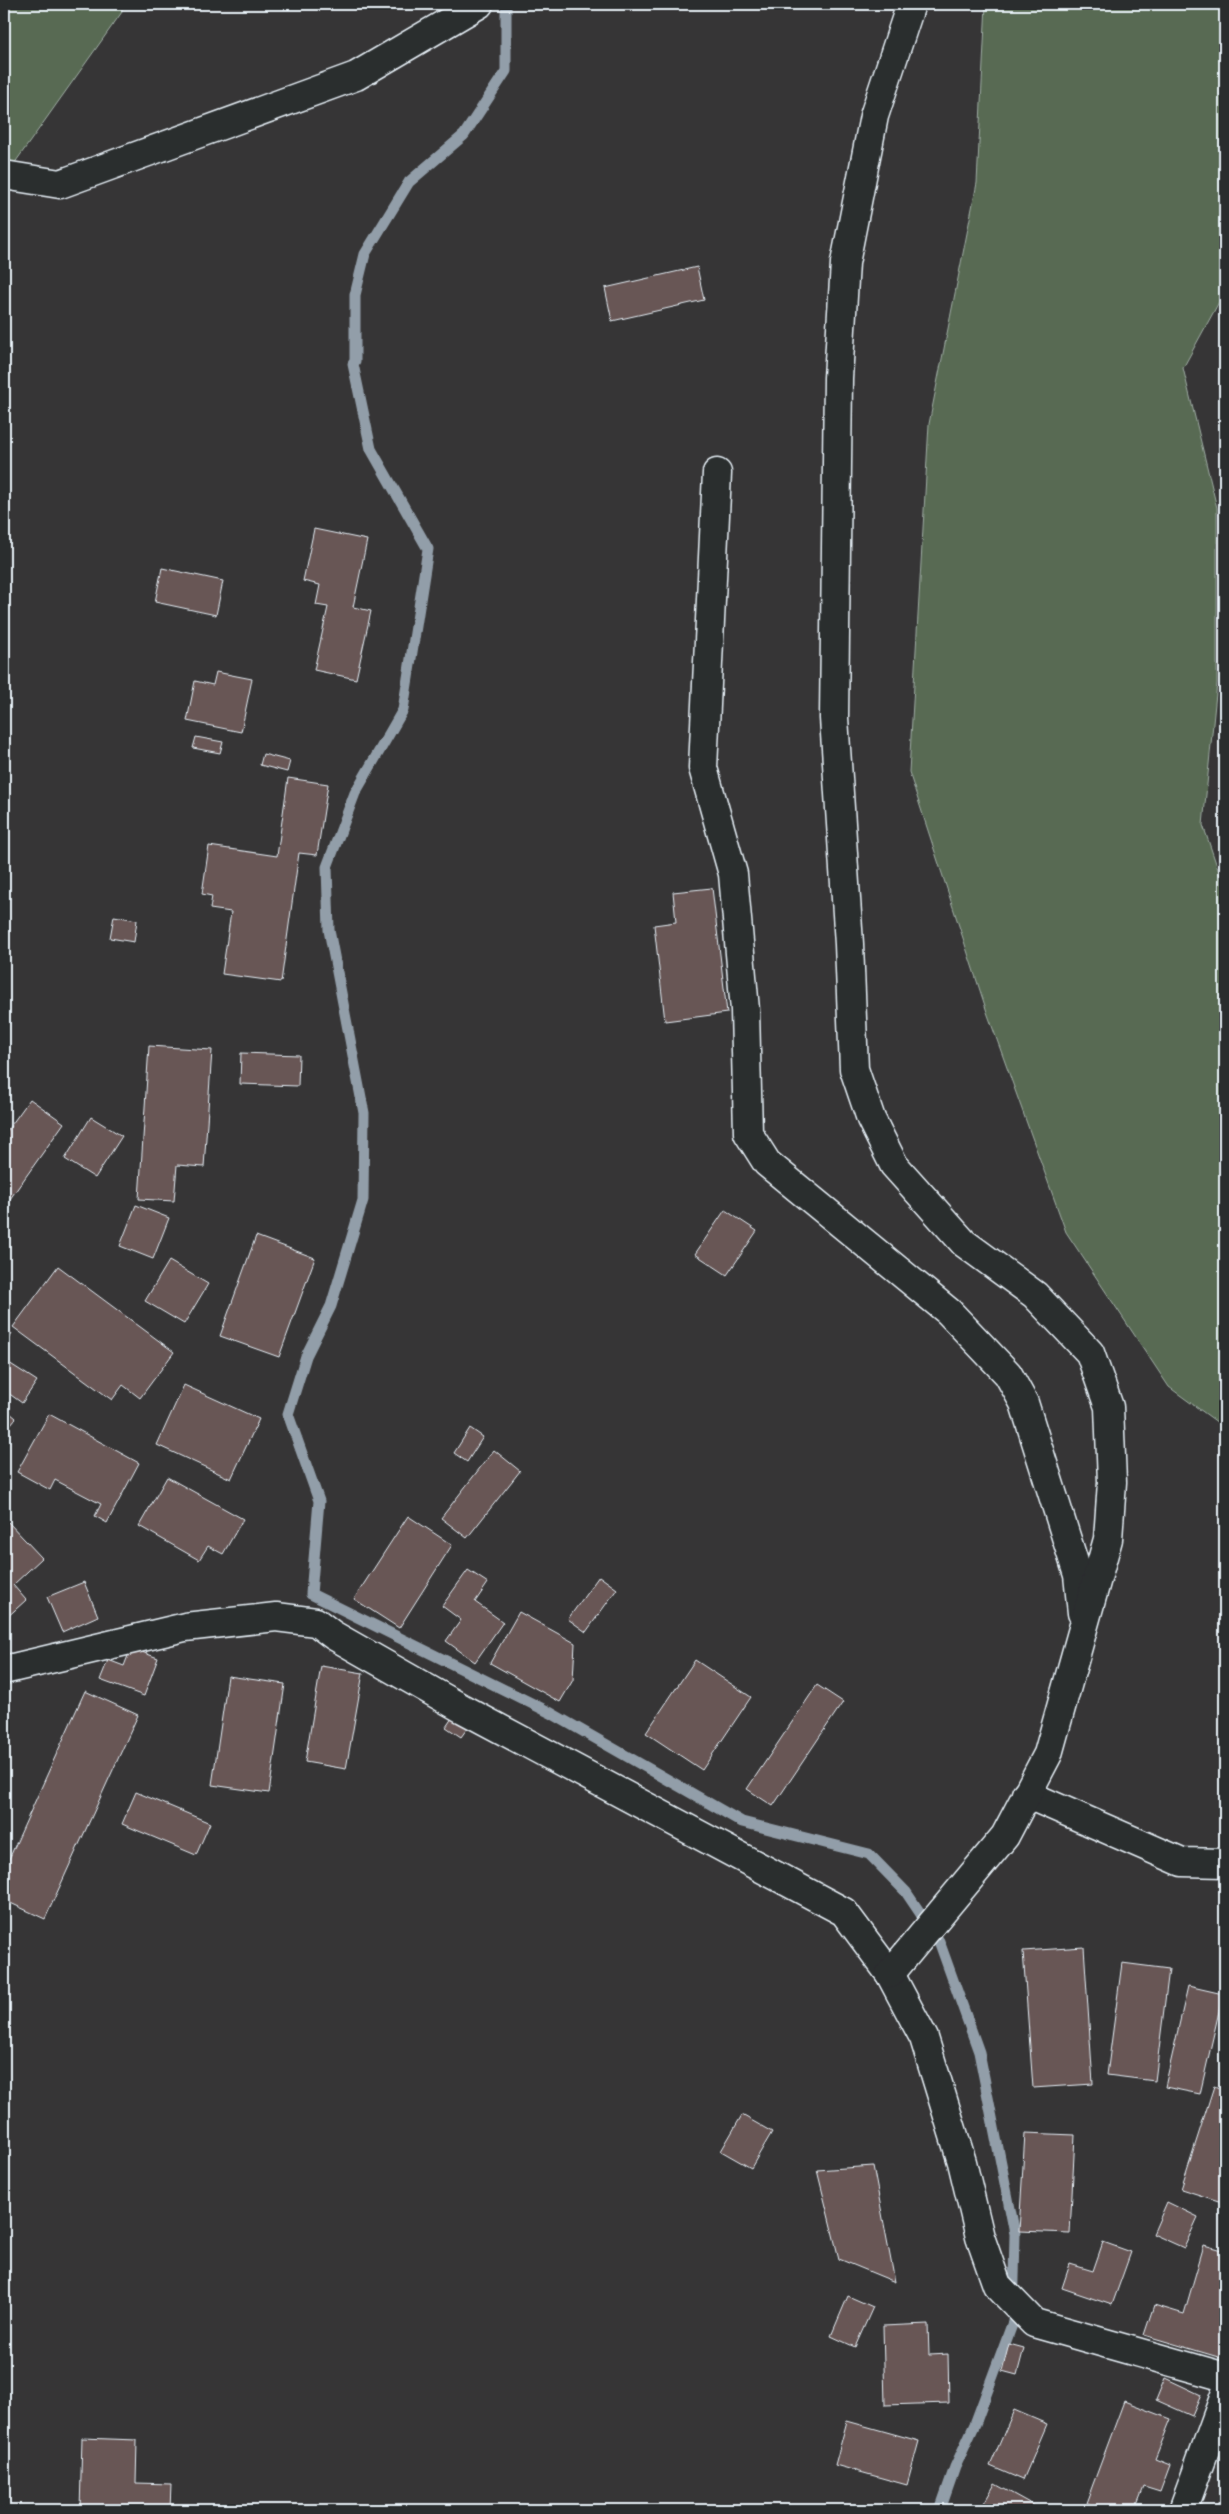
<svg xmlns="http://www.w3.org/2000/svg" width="1229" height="2514" font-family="Mali,sans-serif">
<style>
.green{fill:#596a53;stroke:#a0aea6}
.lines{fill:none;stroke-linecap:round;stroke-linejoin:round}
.stream{stroke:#929ea9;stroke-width:11}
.building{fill:#685655;stroke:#e8f1f8}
.minor-casing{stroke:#e8f1f8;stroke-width:31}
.tertiary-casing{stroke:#e8f1f8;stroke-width:31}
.minor{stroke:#2a2d2e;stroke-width:28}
.tertiary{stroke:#2a2d2e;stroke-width:28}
</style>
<rect width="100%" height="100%" fill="#363536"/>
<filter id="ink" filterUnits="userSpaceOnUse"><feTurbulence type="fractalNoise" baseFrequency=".02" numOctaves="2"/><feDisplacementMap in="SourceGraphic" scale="10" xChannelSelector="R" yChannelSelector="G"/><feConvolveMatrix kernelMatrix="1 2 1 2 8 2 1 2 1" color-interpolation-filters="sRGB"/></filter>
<g filter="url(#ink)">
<!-- green -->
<g class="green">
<polygon points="4,4 122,4 122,12 4,178"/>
<polygon points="986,4 1225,4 1225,291 1183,368 1217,508 1217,683 1203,825 1225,890 1225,1428 1169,1387 1066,1232 987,1012 909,772 929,424 977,183"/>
</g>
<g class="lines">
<!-- stream -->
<polyline class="stream" points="506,4 506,71 464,135 409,182 365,254 355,295 355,361 353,364 371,449 428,549 403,710 355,793 327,867 329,930 364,1113 363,1200 331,1306 306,1356 288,1414 319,1501 311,1594 551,1713 742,1822 869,1854 906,1892 939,1941 979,2052 1015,2234 1013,2322 975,2424 955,2467 940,2510"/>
</g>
<!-- building -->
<g class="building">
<polygon points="697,267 704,300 612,321 605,288"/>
<polygon points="314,529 367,540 353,607 371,611 356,679 314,670 328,607 316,605 320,585 303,581"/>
<polygon points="162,568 223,581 216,615 155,602"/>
<polygon points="216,672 252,679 241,732 187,721 195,681 213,685"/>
<polygon points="196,737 223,742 220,753 193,748"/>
<polygon points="263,754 290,761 287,772 260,765"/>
<polygon points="288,778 328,784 317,855 299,853 281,982 222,974 231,912 210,909 212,896 202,894 209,846 277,856"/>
<polygon points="712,888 727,1013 665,1021 654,925 676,922 673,892"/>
<polygon points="114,916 137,920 134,942 110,938"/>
<polygon points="149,1046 212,1050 204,1167 177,1165 174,1201 139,1199"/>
<polygon points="241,1053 299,1055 298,1086 240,1084"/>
<polygon points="30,1099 64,1123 5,1206 4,1135"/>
<polygon points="91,1117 122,1136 95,1178 65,1159"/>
<polygon points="136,1205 169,1218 153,1259 120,1246"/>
<polygon points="725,1210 757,1231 727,1275 695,1254"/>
<polygon points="256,1236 315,1258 279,1357 220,1336"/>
<polygon points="169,1261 208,1284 184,1324 145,1301"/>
<polygon points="58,1266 174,1352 140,1398 123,1385 112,1400 13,1327"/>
<polygon points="4,1328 12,1334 4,1347"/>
<polygon points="9,1363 37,1381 22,1403 4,1390 4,1370"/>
<polygon points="184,1385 259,1419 231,1479 157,1445"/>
<polygon points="4,1408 16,1418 4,1432"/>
<polygon points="49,1414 139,1463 107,1523 95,1516 101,1504 55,1480 50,1490 17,1472"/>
<polygon points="470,1428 483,1437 467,1462 454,1453"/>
<polygon points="494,1450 520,1471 467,1538 441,1518"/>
<polygon points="167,1477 243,1519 223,1554 208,1546 199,1560 139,1526"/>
<polygon points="408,1516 452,1545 399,1628 354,1599"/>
<polygon points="8,1522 42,1558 13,1585 26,1600 4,1620 4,1526"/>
<polygon points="468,1570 488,1583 475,1602 503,1622 475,1662 446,1641 461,1620 442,1606"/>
<polygon points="599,1576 617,1589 586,1632 568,1619"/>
<polygon points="84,1582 98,1616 62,1632 47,1597"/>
<polygon points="519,1612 575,1643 573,1680 560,1702 490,1663"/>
<polygon points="131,1648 158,1658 144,1696 100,1680 108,1660 124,1666"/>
<polygon points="695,1660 751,1697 702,1770 646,1733"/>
<polygon points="321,1666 363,1673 346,1769 305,1762"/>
<polygon points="228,1676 285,1684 269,1793 212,1785"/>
<polygon points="817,1685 843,1702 773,1806 747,1789"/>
<polygon points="85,1691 138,1715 45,1919 4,1900 4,1870"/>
<polygon points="454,1715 469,1726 461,1737 446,1727"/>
<polygon points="136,1792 210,1823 196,1855 122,1824"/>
<polygon points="1084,1947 1093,2084 1033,2088 1023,1951"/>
<polygon points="1122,1963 1169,1969 1155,2081 1107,2075"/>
<polygon points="1188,1986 1223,1994 1200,2094 1165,2087"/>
<polygon points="1214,2086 1225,2090 1225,2203 1181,2189"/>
<polygon points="742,2115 772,2132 751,2168 721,2151"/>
<polygon points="1025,2133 1075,2135 1070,2233 1019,2231"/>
<polygon points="873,2166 895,2282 839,2259 817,2170"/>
<polygon points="1167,2202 1198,2217 1184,2248 1153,2234"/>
<polygon points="1103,2242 1131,2252 1112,2305 1062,2288 1070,2264 1093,2271"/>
<polygon points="1204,2245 1225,2251 1225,2359 1144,2335 1154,2305 1184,2314"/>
<polygon points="848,2296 873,2307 855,2347 831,2336"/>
<polygon points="928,2324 929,2355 948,2354 949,2403 885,2405 883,2326"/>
<polygon points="1009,2344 1024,2348 1017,2375 1002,2371"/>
<polygon points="1165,2378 1201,2395 1192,2416 1156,2400"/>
<polygon points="1124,2401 1171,2419 1155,2459 1170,2465 1160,2492 1144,2487 1135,2510 1104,2510 1086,2503"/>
<polygon points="1014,2410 1047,2424 1023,2480 990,2466"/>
<polygon points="847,2421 919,2441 907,2485 835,2465"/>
<polygon points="82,2438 137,2440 136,2483 171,2484 170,2510 80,2510"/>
<polygon points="995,2484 1042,2510 980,2510"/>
<polygon points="1221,2495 1225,2497 1225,2510 1216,2510"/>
</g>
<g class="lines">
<defs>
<g id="minor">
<polyline points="717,473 703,768 733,874 745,1010 748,1133 767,1163 949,1312 1008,1374 1024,1403 1078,1575 1082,1613"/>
<polyline points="4,1670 185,1627 276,1617 316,1622 333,1635 463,1709 844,1912 890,1974 924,2038 962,2162 980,2237 997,2285 1034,2323 1225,2377"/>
<polyline points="1026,1794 1182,1862 1225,1863"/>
<polyline points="890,1974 1005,1836 1048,1754 1108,1539 1112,1482 1109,1407 1090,1353 1035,1295 964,1243 894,1165 871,1119 854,1069 849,944 834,718 838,378 845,263 874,116 911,4"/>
<polyline points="1183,2510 1225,2395"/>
</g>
<polyline id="tertiary" points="4,175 60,184 356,76 479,4"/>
</defs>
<!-- minor casing -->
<use href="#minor" class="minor-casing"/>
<!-- tertiary casing -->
<use href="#tertiary" class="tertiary-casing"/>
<!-- minor -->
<use href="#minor" class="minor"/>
<!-- tertiary -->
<use href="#tertiary" class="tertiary"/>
</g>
</g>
<!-- margin -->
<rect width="1229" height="2514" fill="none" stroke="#2a2d2e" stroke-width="20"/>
<rect x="10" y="10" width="1209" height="2494" fill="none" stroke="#e8f1f8" stroke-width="2" filter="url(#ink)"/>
</svg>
